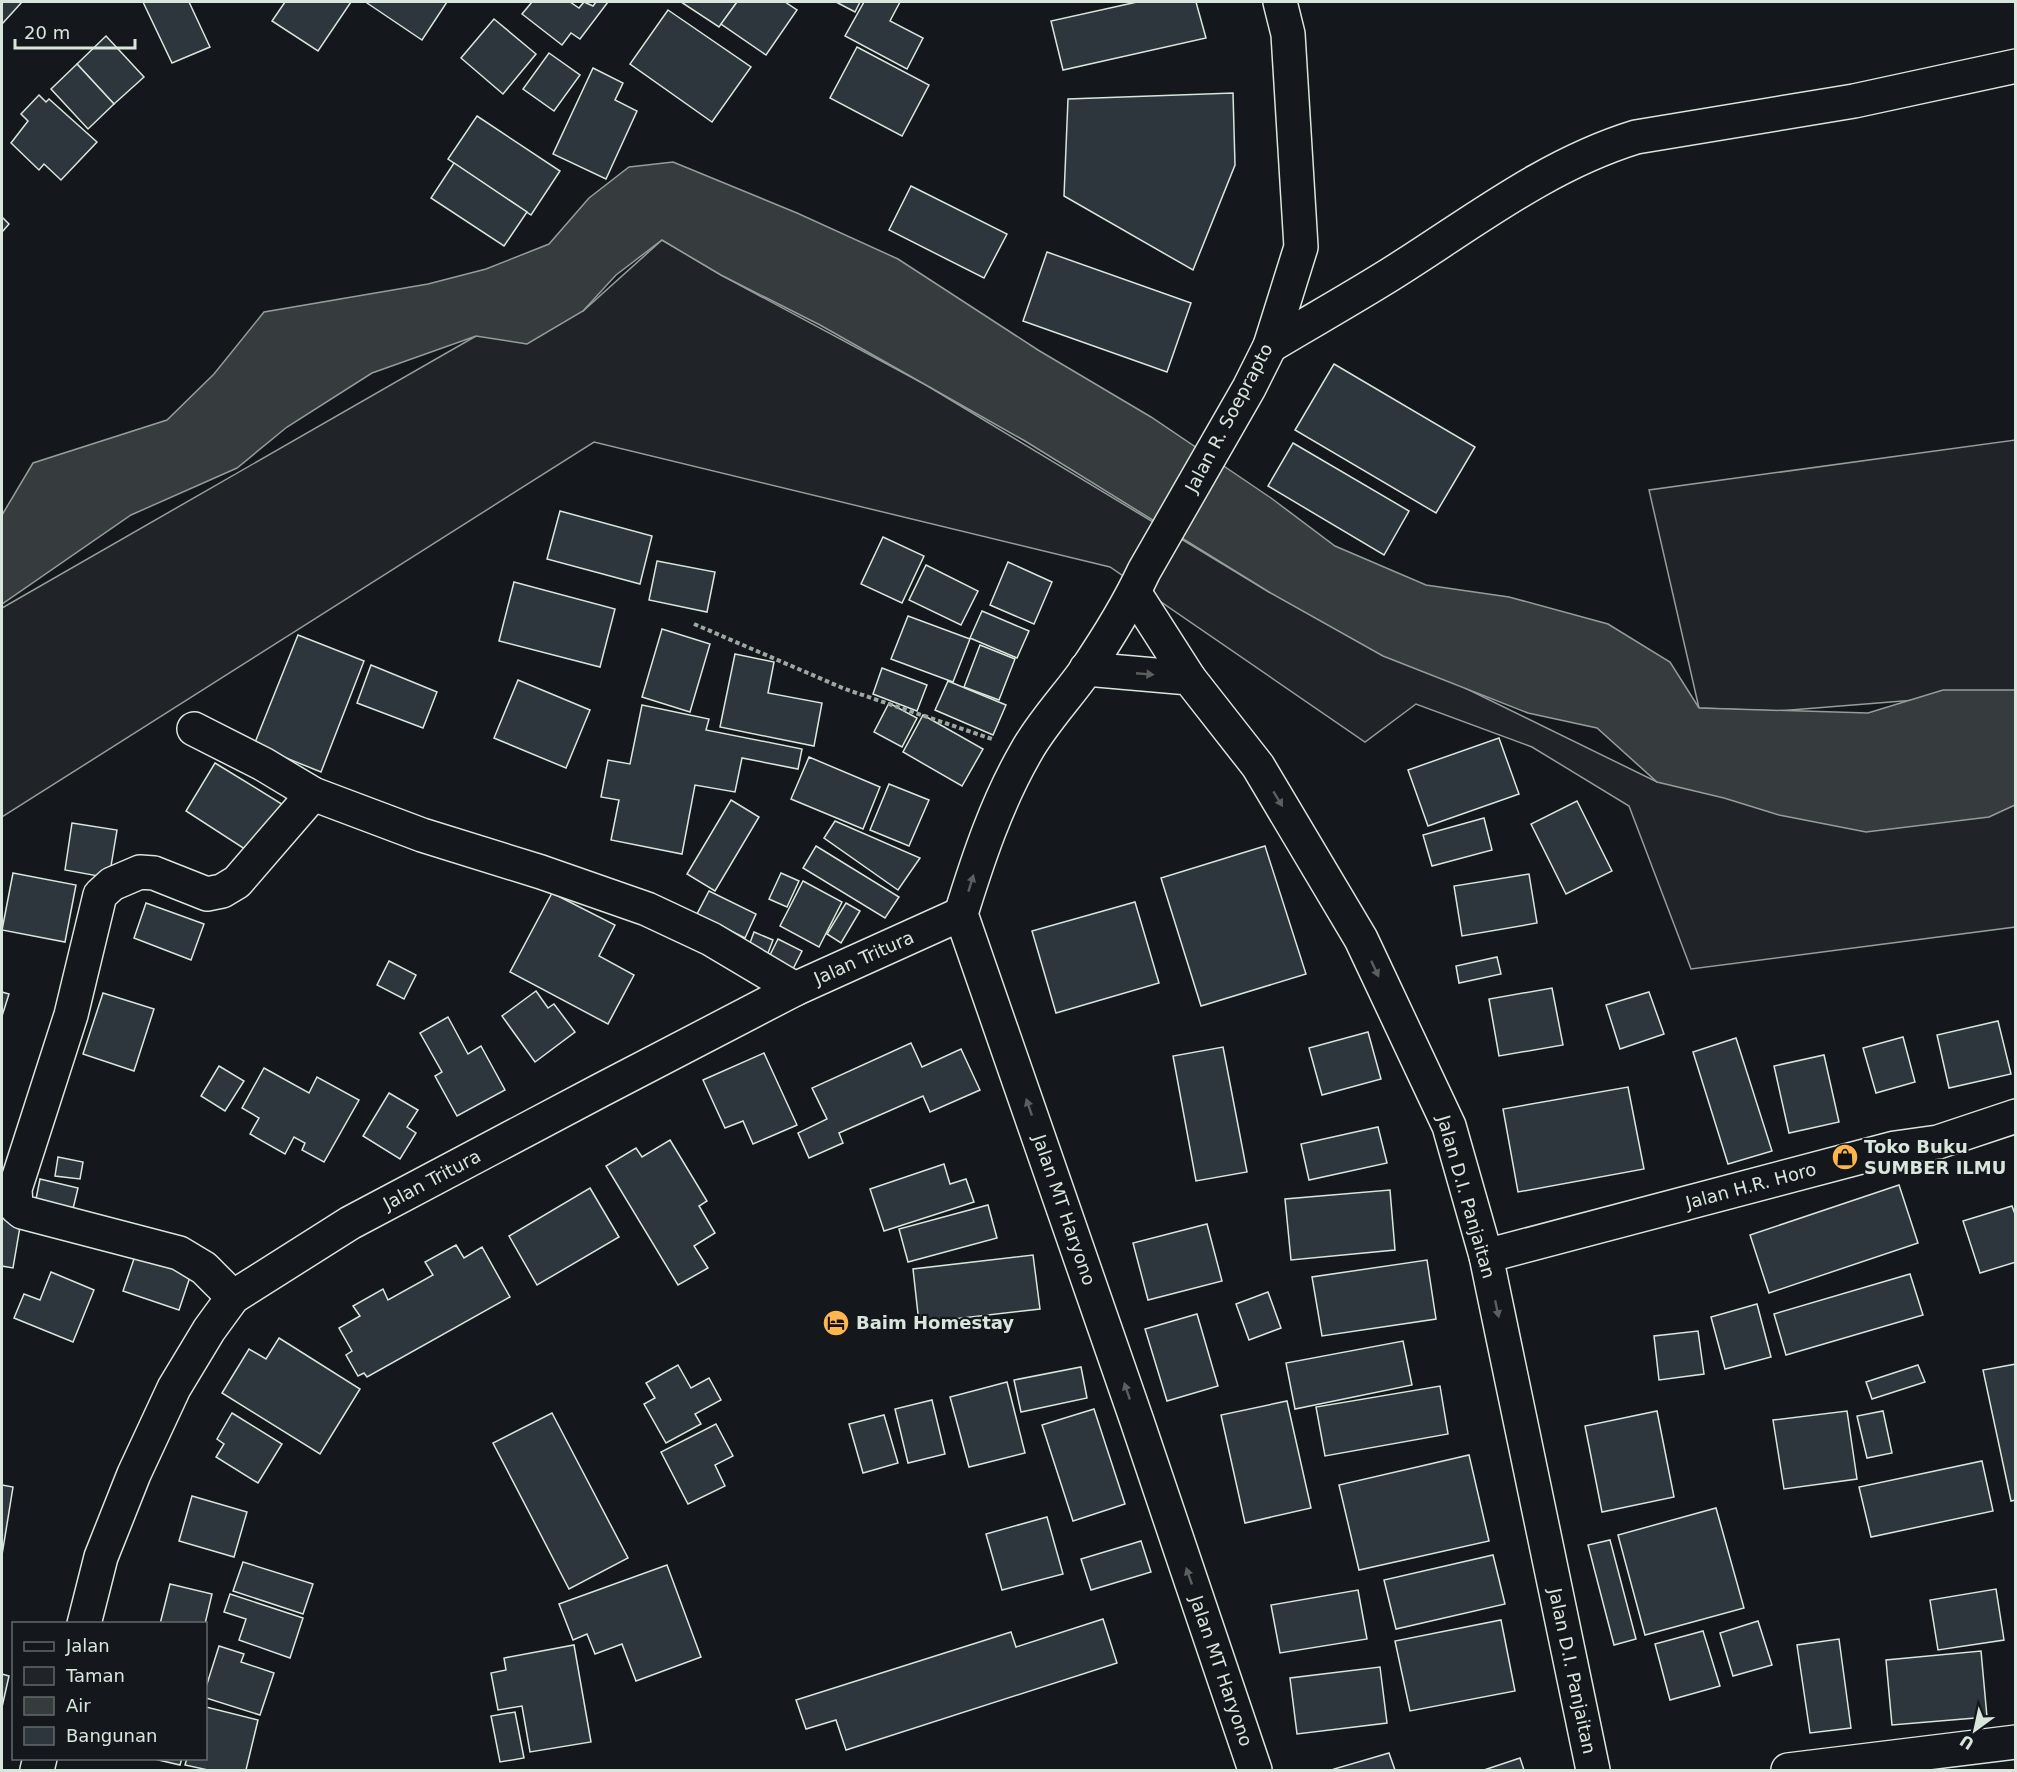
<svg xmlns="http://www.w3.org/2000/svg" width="2017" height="1772" font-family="'DejaVu Sans',sans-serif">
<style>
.green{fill:#202428;stroke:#939e99;stroke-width:1.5}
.water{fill:#363b3e;stroke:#939e99;stroke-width:1.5}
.building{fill:#2c363c;stroke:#d8e6dc;stroke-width:1.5}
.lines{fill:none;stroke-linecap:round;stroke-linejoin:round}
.minor-casing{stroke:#d8e6dc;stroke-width:36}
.highway-casing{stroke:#d8e6dc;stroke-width:36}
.path{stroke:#9da8a2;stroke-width:4;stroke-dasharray:4.5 3;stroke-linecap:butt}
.minor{stroke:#14181c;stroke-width:33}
.highway{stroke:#14181c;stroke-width:33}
.oneway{fill:#59605f}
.labels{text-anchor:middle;stroke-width:4.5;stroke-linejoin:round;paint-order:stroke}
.street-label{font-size:18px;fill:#d8e6dc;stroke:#14181c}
.poi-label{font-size:18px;font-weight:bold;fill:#d8e6dc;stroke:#14181c;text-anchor:start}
</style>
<rect width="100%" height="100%" fill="#14181c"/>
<!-- green -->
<g class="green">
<polygon points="662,240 721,275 926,385 1269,592 1657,782 1988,817 2015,804 2015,927 1691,969 1629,806 1532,747 1416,704 1365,742 1110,567 594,442 2,817 2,608 476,336 583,311"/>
<polygon points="2015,440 2015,692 1777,711 1699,708 1649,490"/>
</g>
<!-- water -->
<polygon class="water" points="673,162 797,213 898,259 1038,350 1151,417 1271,498 1335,546 1426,585 1509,597 1608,624 1670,662 1699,708 1868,713 1943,690 2015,690 2015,805 1989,817 1866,832 1779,815 1724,798 1657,782 1597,728 1528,713 1383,656 1269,592 1025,441 820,325 721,275 662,240 616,275 583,311 527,344 476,336 372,373 287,427 237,468 131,515 2,604 2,515 33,463 167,420 214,374 264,312 428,284 486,269 549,244 589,198 629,167"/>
<!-- building -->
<g class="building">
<polygon points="2,2 22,2 2,24"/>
<polygon points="143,2 189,2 210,47 172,63"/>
<polygon points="285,2 351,2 318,51 272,21"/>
<polygon points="368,2 447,2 422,40 367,3"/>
<polygon points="532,2 570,2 579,8 584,2 593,6 596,2 608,2 580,39 571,33 562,45 522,14"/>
<polygon points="681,2 737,2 719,27"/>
<polygon points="737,2 785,2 797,10 766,55 721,24"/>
<polygon points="836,2 860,2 855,12"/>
<polygon points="864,2 900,2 890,21 923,38 907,69 845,36"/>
<polygon points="1137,2 1196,2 1206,38 1063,70 1051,21"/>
<polygon points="668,10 751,67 712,122 630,64"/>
<polygon points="494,19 536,54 503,94 461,58"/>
<polygon points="106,36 144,77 114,104 77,64"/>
<polygon points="857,47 929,85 902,136 830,98"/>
<polygon points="549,53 580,75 554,111 523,89"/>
<polygon points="77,64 114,104 88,129 51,89"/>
<polygon points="593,68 623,83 615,100 637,111 606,179 553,154"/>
<polygon points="1233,93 1235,165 1193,270 1064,196 1068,99"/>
<polygon points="39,95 46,102 49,99 97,142 61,180 44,164 39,170 11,143 28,121 21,114"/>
<polygon points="477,116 560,171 531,215 448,159"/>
<polygon points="454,163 527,212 504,246 431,198"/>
<polygon points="911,186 1007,234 984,278 889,230"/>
<polygon points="2,217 9,224 2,232"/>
<polygon points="1047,252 1191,303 1167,372 1023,321"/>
<polygon points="1334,364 1475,447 1436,513 1295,430"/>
<polygon points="1293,443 1409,511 1384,555 1268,486"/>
<polygon points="560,511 652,536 640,584 547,559"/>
<polygon points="883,537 924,556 902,603 861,584"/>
<polygon points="657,561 715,572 707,612 649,600"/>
<polygon points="1008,562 1052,582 1034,624 990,605"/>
<polygon points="926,565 978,591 961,625 909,600"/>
<polygon points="514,582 615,609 600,667 499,641"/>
<polygon points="982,611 1029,631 1017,658 970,638"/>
<polygon points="908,616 970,639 953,682 891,659"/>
<polygon points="662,629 710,644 690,712 642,697"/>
<polygon points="298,635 364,661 321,772 254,745"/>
<polygon points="980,645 1015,659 999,700 964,687"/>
<polygon points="735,654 774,662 768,693 822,703 814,746 720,727"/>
<polygon points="371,665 437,692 423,728 357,703"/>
<polygon points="882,668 927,685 917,711 873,694"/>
<polygon points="518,680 590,710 566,768 494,738"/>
<polygon points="948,681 1006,705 993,735 935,710"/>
<polygon points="889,703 917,718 902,747 874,732"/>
<polygon points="642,705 709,719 706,730 802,749 798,769 742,758 735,792 695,785 682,854 611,840 619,800 601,797 608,760 630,764"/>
<polygon points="923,715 983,749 962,786 903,752"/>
<polygon points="1499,738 1519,794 1428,826 1408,770"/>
<polygon points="809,757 880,787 863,829 791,799"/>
<polygon points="215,763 285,806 254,855 186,811"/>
<polygon points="889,784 929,800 909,846 870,830"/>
<polygon points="731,800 759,817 715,891 687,874"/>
<polygon points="1577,801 1612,871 1566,894 1531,824"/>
<polygon points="1484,818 1492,850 1432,866 1423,835"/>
<polygon points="835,821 920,858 898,890 824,838"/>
<polygon points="72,823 117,830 109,878 65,870"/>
<polygon points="816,846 899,897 885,918 803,868"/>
<polygon points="1265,846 1306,974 1201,1006 1161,878"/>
<polygon points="13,873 76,885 65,942 2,930"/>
<polygon points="781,873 799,881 787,907 769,899"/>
<polygon points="1529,874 1537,923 1462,936 1454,886"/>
<polygon points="803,881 842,902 819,947 780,926"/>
<polygon points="709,891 756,914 745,938 697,914"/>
<polygon points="552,893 615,925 599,956 634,975 608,1024 510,972"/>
<polygon points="1135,902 1159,983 1056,1013 1032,931"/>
<polygon points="146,903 204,924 191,960 134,938"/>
<polygon points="846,903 860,911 841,943 827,934"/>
<polygon points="754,932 773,940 766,958 747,951"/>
<polygon points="778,939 802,951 791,973 767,961"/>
<polygon points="1497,957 1501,974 1459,983 1456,966"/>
<polygon points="389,961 416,975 404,999 377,985"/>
<polygon points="1552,988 1563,1045 1499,1056 1489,999"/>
<polygon points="536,991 548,1008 554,1004 575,1032 535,1062 502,1016"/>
<polygon points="2,992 9,994 2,1016"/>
<polygon points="1649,992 1664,1034 1620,1049 1606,1005"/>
<polygon points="103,993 154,1009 134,1071 83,1054"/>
<polygon points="448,1017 468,1054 481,1046 505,1090 457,1116 435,1076 442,1072 420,1033"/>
<polygon points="1998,1021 2011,1074 1949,1088 1937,1035"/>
<polygon points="1368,1032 1381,1079 1322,1095 1309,1048"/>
<polygon points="1903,1037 1915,1082 1876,1093 1863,1048"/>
<polygon points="1736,1038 1772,1151 1728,1164 1693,1052"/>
<polygon points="911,1043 922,1067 961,1049 980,1090 930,1112 923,1096 839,1133 843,1143 809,1158 798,1133 827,1119 812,1088"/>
<polygon points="1223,1047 1247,1172 1196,1181 1173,1056"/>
<polygon points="764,1053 797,1125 753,1144 743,1121 725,1128 703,1080"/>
<polygon points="1824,1055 1839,1122 1789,1133 1774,1066"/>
<polygon points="219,1066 244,1081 225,1111 201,1096"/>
<polygon points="264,1068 309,1093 317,1077 359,1100 324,1162 302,1150 305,1143 294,1137 285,1154 250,1134 259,1118 242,1108"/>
<polygon points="1628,1087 1644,1169 1518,1192 1503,1109"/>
<polygon points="389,1093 418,1110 407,1127 416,1133 400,1159 363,1136"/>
<polygon points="1378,1127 1387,1163 1309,1180 1301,1144"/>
<polygon points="670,1140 707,1201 699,1206 715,1233 694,1246 708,1268 678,1285 606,1166 636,1148 642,1157"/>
<polygon points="58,1157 83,1162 80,1179 55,1176"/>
<polygon points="944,1164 950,1184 966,1179 974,1202 884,1231 870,1189"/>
<polygon points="40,1179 78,1188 72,1213 35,1204"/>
<polygon points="1899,1185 1918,1243 1769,1293 1750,1235"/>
<polygon points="590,1188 619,1237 537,1285 509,1236"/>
<polygon points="1390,1190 1395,1250 1291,1260 1285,1199"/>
<polygon points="988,1205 997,1238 908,1262 899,1229"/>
<polygon points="2012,1206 2016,1217 2016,1262 1980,1273 1963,1221"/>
<polygon points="2,1217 21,1221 13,1268 2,1266"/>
<polygon points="1207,1224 1222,1281 1148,1300 1133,1243"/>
<polygon points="456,1245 464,1258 482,1247 510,1297 367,1377 364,1373 358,1376 346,1355 352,1351 339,1328 360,1316 353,1306 383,1289 388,1300 433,1275 425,1262"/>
<polygon points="136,1253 192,1271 179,1310 123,1291"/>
<polygon points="1033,1255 1040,1309 919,1323 913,1269"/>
<polygon points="1427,1260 1436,1319 1322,1336 1312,1277"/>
<polygon points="51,1272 94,1290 73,1342 14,1318 24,1294 40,1300"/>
<polygon points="1910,1274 1923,1315 1786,1355 1774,1314"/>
<polygon points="1268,1292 1281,1328 1249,1340 1236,1304"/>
<polygon points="1757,1304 1771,1357 1725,1369 1711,1317"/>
<polygon points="1197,1314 1218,1386 1167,1401 1145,1329"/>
<polygon points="1698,1331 1704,1374 1659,1380 1654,1336"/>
<polygon points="279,1338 360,1389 320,1454 222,1393 249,1349 266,1359"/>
<polygon points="1403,1341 1412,1385 1295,1409 1286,1363"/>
<polygon points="2016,1364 2016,1500 2011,1501 1983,1370"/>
<polygon points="678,1365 691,1388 709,1378 721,1400 695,1414 701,1424 666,1443 644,1404 655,1398 646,1383"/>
<polygon points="1918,1365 1925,1382 1872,1399 1866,1382"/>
<polygon points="1081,1367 1087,1398 1021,1412 1014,1380"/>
<polygon points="1007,1382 1025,1453 969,1467 950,1397"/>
<polygon points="1440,1386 1448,1434 1325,1456 1316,1407"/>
<polygon points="932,1400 945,1454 908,1463 895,1409"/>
<polygon points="1287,1401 1311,1508 1245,1523 1221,1415"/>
<polygon points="1094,1409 1125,1504 1073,1521 1042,1425"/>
<polygon points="1657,1411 1674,1497 1602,1512 1585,1426"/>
<polygon points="1847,1411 1857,1479 1784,1489 1773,1420"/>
<polygon points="1883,1411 1892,1453 1867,1458 1857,1416"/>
<polygon points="232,1413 282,1444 258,1483 216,1457 224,1444 217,1439"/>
<polygon points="552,1413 628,1558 569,1589 493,1443"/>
<polygon points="884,1415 898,1463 863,1473 849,1424"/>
<polygon points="716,1424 733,1456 715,1465 725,1486 688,1504 661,1452"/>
<polygon points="1469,1455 1489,1541 1359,1570 1339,1485"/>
<polygon points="1982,1461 1993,1511 1871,1537 1859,1487"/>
<polygon points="2,1485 13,1487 2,1555"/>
<polygon points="192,1496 247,1512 234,1557 179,1541"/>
<polygon points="1716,1508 1744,1608 1645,1635 1618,1535"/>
<polygon points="1047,1517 1063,1574 1002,1590 986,1534"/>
<polygon points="1610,1540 1636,1639 1614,1645 1588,1545"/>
<polygon points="1141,1541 1151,1572 1091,1590 1081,1559"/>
<polygon points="1493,1555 1505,1604 1396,1629 1384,1580"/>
<polygon points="243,1562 313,1584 303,1614 233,1591"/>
<polygon points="667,1565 701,1657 636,1681 622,1644 595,1654 587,1634 573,1640 559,1604"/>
<polygon points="170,1584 212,1594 205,1624 160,1624"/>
<polygon points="1996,1589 2004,1640 1938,1650 1930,1600"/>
<polygon points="1358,1590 1367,1639 1280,1653 1271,1605"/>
<polygon points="230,1594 303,1618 290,1658 239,1640 246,1619 224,1612"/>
<polygon points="1103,1619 1117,1663 846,1750 836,1720 806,1729 796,1700 1011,1632 1016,1647"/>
<polygon points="1501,1620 1515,1691 1410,1711 1395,1641"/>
<polygon points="1758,1621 1772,1665 1733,1676 1720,1633"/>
<polygon points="1703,1631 1720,1686 1670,1700 1655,1644"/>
<polygon points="1839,1639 1851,1728 1810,1733 1797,1645"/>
<polygon points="574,1645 591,1742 530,1752 522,1706 498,1710 491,1673 506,1670 504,1658"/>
<polygon points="219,1646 244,1654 241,1662 274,1673 260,1715 206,1698 206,1687"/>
<polygon points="1981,1651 1987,1717 1892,1725 1886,1660"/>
<polygon points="1380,1667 1387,1723 1297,1734 1290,1678"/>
<polygon points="2,1674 9,1676 2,1707"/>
<polygon points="206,1707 258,1720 246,1770 208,1770 185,1765 187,1758 206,1758"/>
<polygon points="515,1712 524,1758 500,1762 491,1716"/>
<polygon points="1389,1753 1395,1770 1335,1770 1334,1769"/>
<polygon points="150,1758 182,1758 180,1765"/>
<polygon points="1520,1758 1524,1770 1484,1770"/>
</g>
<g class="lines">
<defs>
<g id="minor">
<path d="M1270,346C1310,322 1351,299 1391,274C1471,224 1545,165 1636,137L1854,101L2016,66"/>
<polyline points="194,729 263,764 313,794 422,835 541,872 647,909 711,939 795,989"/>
<polyline points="1486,1256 1895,1148 1938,1142 2016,1116"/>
<polyline points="233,1297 204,1268 179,1253 22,1212 16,1207 15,1189 71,1015 100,895 112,884 140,872 154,873 207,894 222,891 237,882 313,794"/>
<polyline points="84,1624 101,1557 134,1474 174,1388 209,1330 233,1297 350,1223 601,1090 795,989 961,914"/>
<polyline points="37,1770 40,1758"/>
<polyline points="1788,1770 2016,1742"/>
</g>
<g id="highway">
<polyline points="1134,592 1189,678"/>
<polyline points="1086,669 1189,678 1258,766 1361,939 1449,1126 1486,1256 1593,1770"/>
<path d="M1255,1770L1137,1421L961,914C978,859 997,802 1026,752C1042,723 1067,697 1086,670C1107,639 1128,605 1144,571L1249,388L1270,346L1301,247L1288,34L1280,2"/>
</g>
</defs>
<!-- minor casing -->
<use href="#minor" class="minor-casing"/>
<!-- highway casing -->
<use href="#highway" class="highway-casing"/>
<!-- path -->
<polyline class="path" points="694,624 845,689 992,739"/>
<!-- minor -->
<use href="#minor" class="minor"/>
<!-- highway -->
<use href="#highway" class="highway"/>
</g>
<!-- one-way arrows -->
<defs><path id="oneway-solid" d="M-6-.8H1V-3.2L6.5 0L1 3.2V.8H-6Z" transform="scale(1.5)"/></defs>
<g class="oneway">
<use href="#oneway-solid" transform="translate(1145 674) rotate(5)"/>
<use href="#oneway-solid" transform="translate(1278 799) rotate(59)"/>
<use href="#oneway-solid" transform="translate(971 883) rotate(-73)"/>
<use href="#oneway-solid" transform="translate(1375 969) rotate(65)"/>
<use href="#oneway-solid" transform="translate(1029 1107) rotate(-109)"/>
<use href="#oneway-solid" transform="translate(1497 1309) rotate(78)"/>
<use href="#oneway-solid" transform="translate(1127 1391) rotate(-109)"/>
<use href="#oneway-solid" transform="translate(1189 1576) rotate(-109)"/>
</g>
<!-- icons -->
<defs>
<symbol id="shop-disc" viewBox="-11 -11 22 22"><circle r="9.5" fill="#ffb74d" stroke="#14181c"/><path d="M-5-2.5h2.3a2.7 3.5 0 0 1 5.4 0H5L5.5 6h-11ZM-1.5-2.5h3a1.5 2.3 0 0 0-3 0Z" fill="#111"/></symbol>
<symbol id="hotel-disc" viewBox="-11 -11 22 22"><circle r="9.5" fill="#ffb74d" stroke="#14181c"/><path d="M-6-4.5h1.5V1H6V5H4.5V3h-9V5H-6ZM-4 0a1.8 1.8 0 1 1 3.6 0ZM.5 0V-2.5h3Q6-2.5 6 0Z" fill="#111"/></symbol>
</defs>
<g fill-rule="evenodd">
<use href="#shop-disc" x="1830" y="1142" width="30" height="30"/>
<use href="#hotel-disc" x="821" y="1308" width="30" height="30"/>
</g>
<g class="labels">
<!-- street labels -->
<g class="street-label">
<text transform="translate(1229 418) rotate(-62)" y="6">Jalan R. Soeprapto</text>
<text transform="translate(864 958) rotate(-24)" y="6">Jalan Tritura</text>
<text transform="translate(432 1180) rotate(-28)" y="6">Jalan Tritura</text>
<text transform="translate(1751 1186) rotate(-15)" y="6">Jalan H.R. Horo</text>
<text transform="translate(1466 1197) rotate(74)" y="6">Jalan D.I. Panjaitan</text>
<text transform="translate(1064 1210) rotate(71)" y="6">Jalan MT Haryono</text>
<text transform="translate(1221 1671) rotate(71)" y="6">Jalan MT Haryono</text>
<text transform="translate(1572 1671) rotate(78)" y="6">Jalan D.I. Panjaitan</text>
</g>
<!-- poi labels -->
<g class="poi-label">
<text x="1864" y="1153">Toko Buku<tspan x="1864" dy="21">SUMBER ILMU</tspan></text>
<text x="856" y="1329">Baim Homestay</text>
</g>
</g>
<!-- border -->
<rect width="2017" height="1772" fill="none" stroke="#d8e6dc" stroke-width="6"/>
<!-- legend -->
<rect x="12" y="1622" width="195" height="138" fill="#14181c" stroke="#626a69" stroke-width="1.5"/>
<rect x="24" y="1642" width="30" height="9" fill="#14181c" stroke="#626a69" stroke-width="1.5"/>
<text x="66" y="1652" font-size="18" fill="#d8e6dc">Jalan</text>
<rect x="24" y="1667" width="30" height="18" fill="#202428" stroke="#626a69" stroke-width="1.5"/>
<text x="66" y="1682" font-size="18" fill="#d8e6dc">Taman</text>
<rect x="24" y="1697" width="30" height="18" fill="#363b3e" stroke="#626a69" stroke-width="1.5"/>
<text x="66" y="1712" font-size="18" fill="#d8e6dc">Air</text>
<rect x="24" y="1727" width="30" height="18" fill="#2c363c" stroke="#626a69" stroke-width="1.5"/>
<text x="66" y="1742" font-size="18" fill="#d8e6dc">Bangunan</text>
<!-- north arrow -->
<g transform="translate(1975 1730) rotate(213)" stroke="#14181c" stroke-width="4.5" paint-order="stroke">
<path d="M0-4.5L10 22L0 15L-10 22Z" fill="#d8e6dc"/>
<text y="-9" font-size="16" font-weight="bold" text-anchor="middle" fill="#d8e6dc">U</text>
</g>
<!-- scale -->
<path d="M15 39v9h120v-9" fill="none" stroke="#d8e6dc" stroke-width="3"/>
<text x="24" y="39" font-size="18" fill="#d8e6dc" stroke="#14181c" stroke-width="4.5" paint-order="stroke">20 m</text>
</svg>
